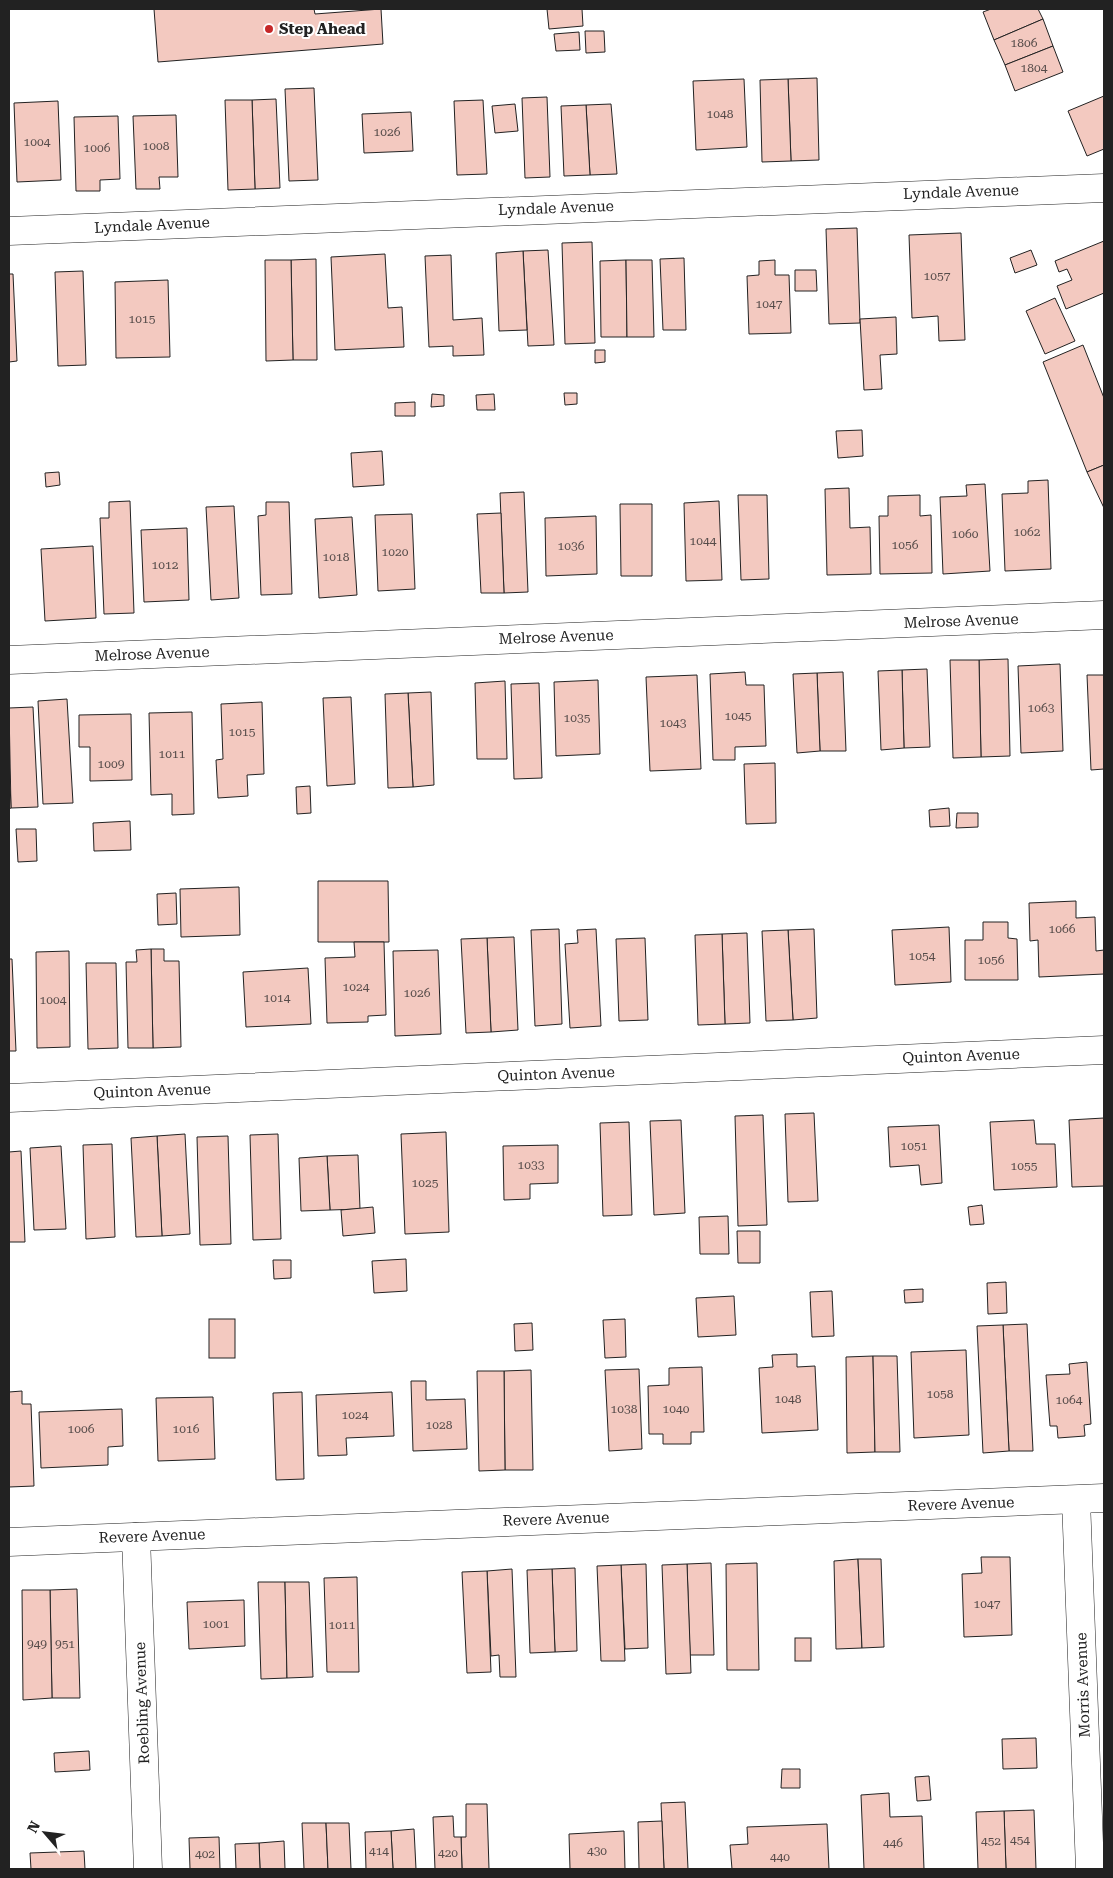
<svg xmlns="http://www.w3.org/2000/svg" width="1113" height="1878" font-family="'Roboto Serif',serif">
<style>
.building{fill:#f3c9c0;stroke:#222}
.lines{fill:none;stroke-linecap:round;stroke-linejoin:round}
.minor-casing{stroke:#222;stroke-width:29}
.minor{stroke:#fff;stroke-width:28}
.poi-dot{fill:#c62828;stroke:#fff;stroke-width:2}
.labels{text-anchor:middle;stroke-width:4;stroke-linejoin:round;paint-order:stroke}
.number-label{font-size:12px;fill:#564c4a}
.poi-label{font-size:15px;font-weight:bold;fill:#222;stroke:#fff;text-anchor:start}
.street-label{font-size:15px;fill:#222;stroke:#fff}
</style>
<rect width="100%" height="100%" fill="#fff"/>
<!-- building -->
<g class="building">
<polygon points="154,9 314,9 315,14 381,9 383,44 158,62"/>
<polygon points="547,9 582,9 583,26 549,29"/>
<polygon points="991,9 1038,9 1043,19 994,40 983,12"/>
<polygon points="1043,19 1053,46 1005,65 994,40"/>
<polygon points="585,31 604,31 605,52 586,53"/>
<polygon points="579,32 580,50 556,51 554,34"/>
<polygon points="1053,46 1063,72 1015,91 1005,65"/>
<polygon points="817,78 819,160 791,161 788,79"/>
<polygon points="744,79 747,147 696,150 693,81"/>
<polygon points="788,79 791,161 762,162 760,80"/>
<polygon points="314,88 318,180 289,181 285,89"/>
<polygon points="1104,96 1104,149 1087,156 1068,111"/>
<polygon points="547,97 550,177 525,178 522,98"/>
<polygon points="276,99 280,188 255,189 252,100"/>
<polygon points="225,100 252,100 255,189 228,190"/>
<polygon points="483,100 487,174 457,175 454,101"/>
<polygon points="58,101 61,180 17,182 14,103"/>
<polygon points="515,104 518,131 495,133 492,106"/>
<polygon points="611,104 617,174 590,175 586,105"/>
<polygon points="586,105 590,175 564,176 561,106"/>
<polygon points="411,112 413,151 364,153 362,114"/>
<polygon points="176,115 178,177 159,177 160,189 136,189 133,116"/>
<polygon points="118,116 120,179 100,180 100,191 76,191 74,117"/>
<polygon points="857,228 860,323 829,324 826,229"/>
<polygon points="961,233 965,340 939,341 938,316 912,318 909,235"/>
<polygon points="1104,241 1104,293 1066,309 1057,286 1072,280 1067,269 1059,272 1055,261"/>
<polygon points="592,242 595,343 565,344 562,243"/>
<polygon points="548,250 554,345 528,346 523,251"/>
<polygon points="1031,250 1037,265 1015,273 1010,258"/>
<polygon points="523,251 527,330 499,331 496,253"/>
<polygon points="385,254 388,308 402,307 404,347 335,350 331,257"/>
<polygon points="451,255 453,320 482,318 484,355 453,356 453,346 429,347 425,256"/>
<polygon points="684,258 686,330 663,330 660,259"/>
<polygon points="316,259 317,360 293,360 291,260"/>
<polygon points="265,260 291,260 293,360 266,361"/>
<polygon points="626,260 627,337 601,337 600,261"/>
<polygon points="626,260 652,260 654,337 627,337"/>
<polygon points="775,260 775,275 789,275 791,333 749,334 747,276 759,275 759,261"/>
<polygon points="795,270 816,270 817,291 795,291"/>
<polygon points="83,271 86,365 58,366 55,272"/>
<polygon points="9,274 13,274 17,361 9,362"/>
<polygon points="168,280 170,357 116,358 115,282"/>
<polygon points="1055,298 1075,341 1045,354 1026,311"/>
<polygon points="896,317 897,354 880,355 882,389 864,390 860,319"/>
<polygon points="1083,345 1104,398 1104,465 1087,472 1043,362"/>
<polygon points="595,350 605,350 605,362 595,363"/>
<polygon points="564,393 577,393 577,404 565,405"/>
<polygon points="432,394 444,395 444,406 431,407"/>
<polygon points="494,394 495,410 477,410 476,395"/>
<polygon points="415,402 415,416 395,416 395,403"/>
<polygon points="862,430 863,456 838,458 836,431"/>
<polygon points="382,451 384,485 353,487 351,453"/>
<polygon points="1104,465 1104,508 1087,472"/>
<polygon points="59,472 60,485 46,487 45,473"/>
<polygon points="1048,480 1051,569 1005,571 1002,494 1028,493 1028,481"/>
<polygon points="985,484 990,571 943,574 940,497 967,496 966,485"/>
<polygon points="849,488 850,528 870,527 871,574 827,575 825,489"/>
<polygon points="524,492 528,592 504,593 500,493"/>
<polygon points="738,495 767,495 769,579 741,580"/>
<polygon points="920,495 920,516 931,515 932,573 880,574 879,516 888,516 888,496"/>
<polygon points="130,501 134,613 104,614 100,518 109,518 109,502"/>
<polygon points="719,501 722,580 686,581 684,503"/>
<polygon points="266,502 289,502 292,594 261,595 258,516 266,515"/>
<polygon points="620,504 652,504 652,576 621,576"/>
<polygon points="234,506 239,598 211,600 206,507"/>
<polygon points="501,513 504,593 481,593 477,514"/>
<polygon points="412,514 415,589 378,591 375,515"/>
<polygon points="596,516 597,574 546,576 545,518"/>
<polygon points="352,517 357,595 319,598 315,519"/>
<polygon points="187,528 189,600 144,602 141,530"/>
<polygon points="93,546 96,618 45,621 41,549"/>
<polygon points="1008,659 1010,756 981,757 979,660"/>
<polygon points="950,660 979,660 981,757 953,758"/>
<polygon points="1060,664 1063,751 1021,753 1018,666"/>
<polygon points="927,669 930,747 904,748 902,670"/>
<polygon points="902,670 904,748 881,750 878,671"/>
<polygon points="745,672 746,685 764,685 766,746 735,747 735,760 713,760 710,674"/>
<polygon points="843,672 846,751 820,751 817,673"/>
<polygon points="817,673 820,751 797,753 793,674"/>
<polygon points="697,675 701,769 650,771 646,677"/>
<polygon points="1087,675 1104,675 1104,769 1091,770"/>
<polygon points="598,680 600,754 556,756 554,682"/>
<polygon points="505,681 507,759 477,759 475,683"/>
<polygon points="539,683 542,778 514,779 511,684"/>
<polygon points="431,692 434,785 413,787 408,693"/>
<polygon points="408,693 413,787 388,788 385,694"/>
<polygon points="351,697 355,784 327,786 323,698"/>
<polygon points="67,699 73,803 43,804 38,701"/>
<polygon points="262,702 264,774 247,775 248,796 218,798 216,760 223,759 221,704"/>
<polygon points="33,707 38,807 11,808 9,708"/>
<polygon points="192,712 194,814 172,815 172,794 151,795 149,713"/>
<polygon points="131,714 132,780 90,781 90,747 79,747 79,715"/>
<polygon points="9,756 11,808 9,809"/>
<polygon points="775,763 776,823 746,824 744,764"/>
<polygon points="310,786 311,813 297,814 296,787"/>
<polygon points="949,808 950,826 930,827 929,810"/>
<polygon points="957,813 978,813 978,827 956,828"/>
<polygon points="130,821 131,850 94,851 93,823"/>
<polygon points="16,829 36,829 37,861 18,862"/>
<polygon points="318,881 388,881 389,942 318,942"/>
<polygon points="239,887 240,935 181,937 180,889"/>
<polygon points="176,893 177,924 158,925 157,894"/>
<polygon points="1076,901 1076,918 1095,917 1096,951 1104,950 1104,974 1039,977 1038,940 1030,941 1029,903"/>
<polygon points="983,922 1008,922 1008,938 1017,939 1018,980 965,980 965,940 983,940"/>
<polygon points="949,927 951,982 895,985 892,930"/>
<polygon points="559,929 562,1024 535,1026 531,930"/>
<polygon points="596,929 601,1026 570,1028 565,944 578,943 577,930"/>
<polygon points="814,929 817,1018 793,1020 788,930"/>
<polygon points="788,930 793,1020 766,1021 762,931"/>
<polygon points="747,933 750,1023 725,1024 722,934"/>
<polygon points="722,934 725,1024 698,1025 695,935"/>
<polygon points="514,937 518,1030 491,1032 487,938"/>
<polygon points="487,938 491,1032 466,1033 461,939"/>
<polygon points="645,938 648,1020 619,1021 616,939"/>
<polygon points="354,942 384,942 386,1015 368,1016 368,1022 327,1023 325,958 355,957"/>
<polygon points="151,949 164,949 164,961 179,961 181,1047 153,1048"/>
<polygon points="151,949 153,1048 128,1048 126,962 137,962 136,950"/>
<polygon points="438,950 441,1034 395,1036 393,951"/>
<polygon points="69,951 70,1047 37,1048 36,952"/>
<polygon points="9,959 12,959 16,1051 9,1051"/>
<polygon points="86,963 116,963 118,1048 88,1049"/>
<polygon points="308,968 311,1024 246,1027 243,972"/>
<polygon points="814,1113 818,1201 788,1202 785,1114"/>
<polygon points="763,1115 767,1225 738,1226 735,1116"/>
<polygon points="1104,1118 1104,1186 1072,1187 1069,1120"/>
<polygon points="681,1120 685,1213 654,1215 650,1121"/>
<polygon points="1034,1120 1036,1144 1055,1144 1057,1187 994,1190 990,1122"/>
<polygon points="629,1122 632,1215 603,1216 600,1123"/>
<polygon points="939,1125 942,1183 921,1185 919,1165 890,1167 888,1127"/>
<polygon points="446,1132 449,1232 405,1234 401,1134"/>
<polygon points="185,1134 190,1234 162,1236 157,1136"/>
<polygon points="278,1134 281,1239 253,1240 250,1135"/>
<polygon points="157,1136 162,1236 136,1237 131,1138"/>
<polygon points="228,1136 231,1244 200,1245 197,1137"/>
<polygon points="112,1144 115,1237 86,1239 83,1145"/>
<polygon points="558,1145 558,1183 530,1184 530,1199 504,1200 503,1146"/>
<polygon points="61,1146 66,1229 34,1230 30,1148"/>
<polygon points="21,1151 25,1242 9,1242 9,1152"/>
<polygon points="358,1155 360,1209 330,1210 327,1156"/>
<polygon points="327,1156 330,1210 301,1211 299,1158"/>
<polygon points="982,1205 984,1224 970,1225 968,1207"/>
<polygon points="373,1207 375,1233 343,1236 341,1210"/>
<polygon points="728,1216 729,1254 700,1254 699,1217"/>
<polygon points="737,1231 760,1231 760,1263 738,1263"/>
<polygon points="406,1259 407,1291 374,1293 372,1261"/>
<polygon points="273,1260 291,1260 291,1278 274,1279"/>
<polygon points="1006,1282 1007,1313 988,1314 987,1283"/>
<polygon points="923,1289 923,1302 905,1303 904,1290"/>
<polygon points="832,1291 834,1336 812,1337 810,1292"/>
<polygon points="734,1296 736,1335 698,1337 696,1298"/>
<rect x="209" y="1319" width="26" height="39"/>
<polygon points="625,1319 626,1357 605,1358 603,1320"/>
<polygon points="532,1323 533,1350 515,1351 514,1324"/>
<polygon points="1027,1324 1033,1451 1009,1451 1003,1325"/>
<polygon points="1003,1325 1009,1451 983,1453 977,1326"/>
<polygon points="966,1350 969,1435 914,1438 911,1352"/>
<polygon points="797,1354 797,1367 815,1366 818,1430 762,1433 759,1368 773,1367 772,1355"/>
<polygon points="873,1356 875,1452 847,1453 846,1357"/>
<polygon points="873,1356 897,1356 900,1452 875,1452"/>
<polygon points="1087,1362 1091,1424 1084,1425 1085,1436 1058,1438 1057,1426 1050,1426 1046,1375 1070,1374 1069,1364"/>
<polygon points="702,1367 704,1432 691,1432 691,1444 663,1444 663,1434 649,1434 648,1386 669,1385 669,1368"/>
<polygon points="639,1369 642,1449 609,1451 605,1370"/>
<polygon points="531,1370 533,1470 505,1470 504,1371"/>
<polygon points="477,1371 504,1371 505,1470 479,1471"/>
<polygon points="411,1381 426,1381 426,1400 465,1399 467,1449 413,1451"/>
<polygon points="22,1391 22,1404 31,1404 34,1486 9,1487 9,1392"/>
<polygon points="302,1392 304,1479 276,1480 273,1393"/>
<polygon points="392,1392 394,1436 346,1438 347,1455 318,1456 316,1395"/>
<polygon points="213,1397 215,1459 158,1461 156,1398"/>
<polygon points="122,1409 123,1446 108,1447 108,1465 41,1468 39,1412"/>
<polygon points="981,1557 1010,1557 1012,1635 964,1637 962,1574 982,1573"/>
<polygon points="858,1559 862,1648 836,1649 834,1561"/>
<polygon points="858,1559 881,1559 884,1647 862,1648"/>
<polygon points="711,1563 714,1655 690,1655 687,1564"/>
<polygon points="757,1563 759,1670 727,1670 726,1564"/>
<polygon points="646,1564 648,1648 625,1649 621,1565"/>
<polygon points="687,1564 691,1673 666,1674 662,1565"/>
<polygon points="621,1565 625,1661 601,1661 597,1566"/>
<polygon points="575,1568 577,1651 555,1652 552,1569"/>
<polygon points="512,1569 516,1677 500,1677 499,1655 491,1656 487,1571"/>
<polygon points="552,1569 555,1652 530,1653 527,1570"/>
<polygon points="487,1571 491,1672 467,1673 462,1572"/>
<polygon points="357,1577 359,1672 327,1672 324,1578"/>
<polygon points="258,1582 285,1582 287,1678 261,1679"/>
<polygon points="285,1582 309,1582 313,1677 287,1678"/>
<polygon points="77,1589 80,1698 52,1698 50,1590"/>
<polygon points="22,1590 50,1590 52,1698 23,1700"/>
<polygon points="244,1600 245,1646 189,1649 187,1602"/>
<rect x="795" y="1638" width="16" height="23"/>
<polygon points="1036,1738 1037,1768 1003,1769 1002,1739"/>
<polygon points="89,1751 90,1770 55,1772 54,1753"/>
<polygon points="782,1769 800,1769 800,1788 781,1788"/>
<polygon points="929,1776 931,1800 917,1801 915,1777"/>
<polygon points="889,1793 890,1817 922,1816 924,1869 864,1869 861,1795"/>
<polygon points="685,1802 688,1869 664,1869 661,1803"/>
<polygon points="466,1804 487,1804 489,1869 462,1869 461,1837 466,1837"/>
<polygon points="1034,1810 1036,1869 1006,1869 1004,1811"/>
<polygon points="1004,1811 1006,1869 978,1869 976,1812"/>
<polygon points="453,1816 454,1837 461,1837 462,1869 435,1869 433,1817"/>
<polygon points="662,1821 664,1869 639,1869 638,1822"/>
<polygon points="302,1823 326,1823 328,1869 304,1869"/>
<polygon points="326,1823 349,1823 351,1869 328,1869"/>
<polygon points="827,1824 829,1869 732,1869 730,1845 748,1844 747,1827"/>
<polygon points="414,1829 416,1869 393,1869 391,1831"/>
<polygon points="391,1831 393,1869 366,1869 365,1832"/>
<polygon points="624,1831 625,1869 570,1869 569,1834"/>
<polygon points="219,1837 220,1869 190,1869 189,1838"/>
<polygon points="284,1841 285,1869 260,1869 259,1843"/>
<polygon points="259,1843 260,1869 236,1869 235,1844"/>
<polygon points="84,1851 85,1869 31,1869 30,1853"/>
</g>
<g class="lines">
<defs>
<g id="minor">
<polyline points="9,231 1104,188"/>
<polyline points="9,660 1104,615"/>
<polyline points="9,1098 1104,1050"/>
<polyline points="1076,1500 1090,1869"/>
<polyline points="136,1537 148,1869"/>
<polyline points="9,1542 1104,1498"/>
</g>
</defs>
<!-- minor casing -->
<use href="#minor" class="minor-casing"/>
<!-- minor -->
<use href="#minor" class="minor"/>
</g>
<!-- markers -->
<circle class="poi-dot" cx="269" cy="29" r="5"/>
<g class="labels">
<!-- number labels -->
<g class="number-label">
<text x="1024" y="47">1806</text>
<text x="1034" y="72">1804</text>
<text x="720" y="118">1048</text>
<text x="387" y="136">1026</text>
<text x="37" y="146">1004</text>
<text x="156" y="150">1008</text>
<text x="97" y="152">1006</text>
<text x="937" y="280">1057</text>
<text x="769" y="308">1047</text>
<text x="142" y="323">1015</text>
<text x="1027" y="536">1062</text>
<text x="965" y="538">1060</text>
<text x="703" y="545">1044</text>
<text x="905" y="549">1056</text>
<text x="571" y="550">1036</text>
<text x="395" y="556">1020</text>
<text x="336" y="561">1018</text>
<text x="165" y="569">1012</text>
<text x="1041" y="712">1063</text>
<text x="738" y="720">1045</text>
<text x="577" y="722">1035</text>
<text x="673" y="727">1043</text>
<text x="242" y="736">1015</text>
<text x="172" y="758">1011</text>
<text x="111" y="768">1009</text>
<text x="1062" y="933">1066</text>
<text x="922" y="960">1054</text>
<text x="991" y="964">1056</text>
<text x="356" y="991">1024</text>
<text x="417" y="997">1026</text>
<text x="277" y="1002">1014</text>
<text x="53" y="1004">1004</text>
<text x="914" y="1150">1051</text>
<text x="531" y="1169">1033</text>
<text x="1024" y="1170">1055</text>
<text x="425" y="1187">1025</text>
<text x="940" y="1398">1058</text>
<text x="788" y="1403">1048</text>
<text x="1069" y="1404">1064</text>
<text x="624" y="1413">1038</text>
<text x="676" y="1413">1040</text>
<text x="355" y="1419">1024</text>
<text x="439" y="1429">1028</text>
<text x="81" y="1433">1006</text>
<text x="186" y="1433">1016</text>
<text x="987" y="1608">1047</text>
<text x="216" y="1628">1001</text>
<text x="342" y="1629">1011</text>
<text x="37" y="1648">949</text>
<text x="65" y="1648">951</text>
<text x="1020" y="1844">454</text>
<text x="991" y="1845">452</text>
<text x="893" y="1847">446</text>
<text x="379" y="1855">414</text>
<text x="597" y="1855">430</text>
<text x="448" y="1857">420</text>
<text x="205" y="1858">402</text>
<text x="780" y="1861">440</text>
</g>
<!-- poi labels -->
<g class="poi-label">
<text x="279" y="34">Step Ahead</text>
</g>
<!-- street labels -->
<g class="street-label">
<text transform="translate(961 192) rotate(-2)" y="5">Lyndale Avenue</text>
<text transform="translate(556 208) rotate(-2)" y="5">Lyndale Avenue</text>
<text transform="translate(152 225) rotate(-3)" y="5">Lyndale Avenue</text>
<text transform="translate(961 621) rotate(-2)" y="5">Melrose Avenue</text>
<text transform="translate(556 637) rotate(-2)" y="5">Melrose Avenue</text>
<text transform="translate(152 654) rotate(-2)" y="5">Melrose Avenue</text>
<text transform="translate(961 1056) rotate(-2)" y="5">Quinton Avenue</text>
<text transform="translate(556 1074) rotate(-2)" y="5">Quinton Avenue</text>
<text transform="translate(152 1091) rotate(-2)" y="5">Quinton Avenue</text>
<text transform="translate(961 1504) rotate(-2)" y="5">Revere Avenue</text>
<text transform="translate(556 1519) rotate(-2)" y="5">Revere Avenue</text>
<text transform="translate(152 1536) rotate(-2)" y="5">Revere Avenue</text>
<text transform="translate(1083 1685) rotate(-92)" y="5">Morris Avenue</text>
<text transform="translate(142 1703) rotate(-92)" y="5">Roebling Avenue</text>
</g>
</g>
<!-- border -->
<rect width="1113" height="1878" fill="none" stroke="#222222" stroke-width="20"/>
<!-- north arrow -->
<g transform="translate(45 1833) rotate(298)" stroke="#ffffff" stroke-width="4" paint-order="stroke">
<path d="M0-4L9 19L0 12L-9 19Z" fill="#222222"/>
<text y="-8" font-size="14" font-weight="bold" text-anchor="middle" fill="#222222">N</text>
</g>
</svg>
